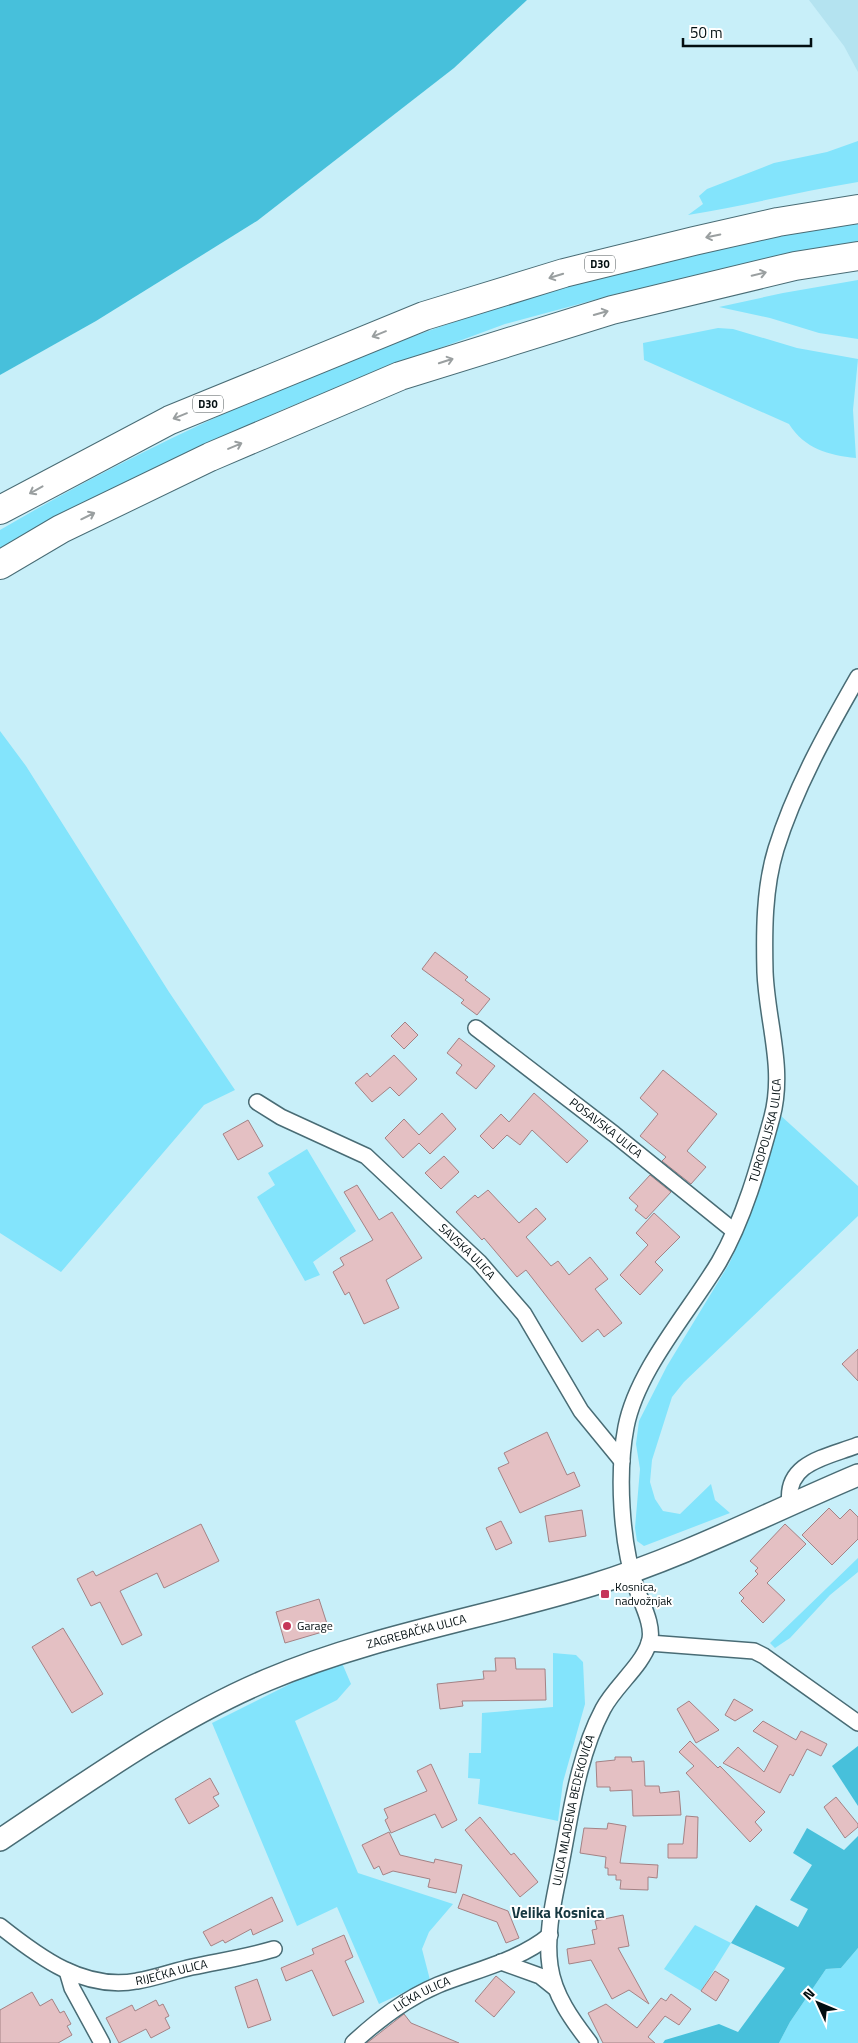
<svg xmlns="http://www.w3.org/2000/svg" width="858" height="2043" font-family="'Titillium Web',sans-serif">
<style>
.built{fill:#b4e3f0}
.green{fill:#83e4fc}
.forest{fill:#47c0db}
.building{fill:#e4c0c3;stroke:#a48285}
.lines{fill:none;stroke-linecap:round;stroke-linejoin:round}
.street-casing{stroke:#496c75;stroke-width:18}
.secondary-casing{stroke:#496c75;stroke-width:24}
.highway-casing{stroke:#496c75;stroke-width:30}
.street{stroke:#fff;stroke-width:15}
.secondary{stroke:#fff;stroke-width:21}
.highway{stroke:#fff;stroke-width:28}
.oneway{stroke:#9a9fa0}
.poi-dot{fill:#c63659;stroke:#fff;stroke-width:2}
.labels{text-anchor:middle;stroke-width:4;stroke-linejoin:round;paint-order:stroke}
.shield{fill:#fff;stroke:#4e5658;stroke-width:1}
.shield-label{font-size:11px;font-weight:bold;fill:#020e11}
.street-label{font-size:12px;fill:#020e11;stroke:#fff}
.poi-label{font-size:12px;fill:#020e11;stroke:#fff;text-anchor:start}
.quarter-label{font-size:15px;font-weight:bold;fill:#153740;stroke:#fff}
</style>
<rect width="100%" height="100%" fill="#c8eff9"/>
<!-- built -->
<polygon class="built" points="809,0 858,0 858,72 844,46"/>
<!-- green -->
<g class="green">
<path d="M858,141V182C801,191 745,206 688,215L703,204L699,196L707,189L774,163L827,152Z"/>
<path d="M858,221V242L746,264L620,293L505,324L386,368L284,409L200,448L0,553V530C263,376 557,269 858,221Z"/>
<polygon points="858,280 858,339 819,333 770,318 719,307 783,293"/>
<path d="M718,328L733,329L797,348L858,359L853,410L856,458C828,455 805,449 789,424L644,360L643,343Z"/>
<polygon points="0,731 26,766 169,992 235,1090 204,1105 61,1272 0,1233"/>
<polygon points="780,1115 858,1186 858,1216 684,1382 672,1397 652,1460 650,1482 655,1499 663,1511 680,1514 711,1484 715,1500 730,1513 644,1546 637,1541 635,1528 640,1469 636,1444 639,1421 667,1366 729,1264 745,1229"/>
<polygon points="307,1149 356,1231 313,1262 320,1275 305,1281 257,1197 275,1185 268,1173"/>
<polygon points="858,1558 858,1572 830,1595 790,1638 775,1648 770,1643"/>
<polygon points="553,1653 576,1655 583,1662 585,1704 563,1782 558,1821 478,1804 480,1779 468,1778 469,1753 481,1753 482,1713 553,1707"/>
<polygon points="342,1663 351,1684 337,1700 295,1721 358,1873 453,1904 429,1932 422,1949 430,1980 379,2004 337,1907 297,1926 212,1723 310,1674"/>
<polygon points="695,1925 731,1943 701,1991 664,1969"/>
<polygon points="858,1948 858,2043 779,2043 790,2022 826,1969 841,1968"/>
</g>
<!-- forest -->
<g class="forest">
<polygon points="0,0 527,0 454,68 257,221 96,321 0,375"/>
<polygon points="858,1746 858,1806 832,1766"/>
<polygon points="807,1828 844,1850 858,1836 858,1948 841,1968 826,1969 790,2022 779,2043 663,2043 665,2040 719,2024 738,2032 785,1968 731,1943 756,1905 798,1927 808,1909 790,1900 812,1865 793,1853"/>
</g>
<!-- building -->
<g class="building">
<polygon points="435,952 468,977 465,980 490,999 477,1015 461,1003 464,1000 422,969"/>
<polygon points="405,1022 418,1035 404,1049 391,1036"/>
<polygon points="459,1038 495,1066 476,1089 456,1073 462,1065 447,1053"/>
<polygon points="394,1055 417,1079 399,1096 390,1087 372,1102 355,1083 367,1073 370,1077"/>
<polygon points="663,1070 717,1114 687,1151 706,1167 691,1184 662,1161 666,1157 640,1136 658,1114 640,1098"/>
<polygon points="534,1093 588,1141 567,1163 532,1130 520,1145 507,1135 493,1149 480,1136 501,1114 509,1122"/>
<polygon points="442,1113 456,1129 430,1154 419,1143 403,1158 385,1138 404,1119 419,1135"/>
<polygon points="248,1120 263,1146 238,1160 223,1134"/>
<polygon points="444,1156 459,1172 441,1189 425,1173"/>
<polygon points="650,1175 671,1192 646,1219 635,1210 638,1206 629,1198"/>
<polygon points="357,1185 379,1220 392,1212 422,1258 386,1280 399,1308 364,1324 349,1292 345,1295 333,1272 344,1265 340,1258 373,1240 344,1192"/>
<polygon points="488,1190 519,1223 536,1208 546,1219 526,1237 551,1266 558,1261 569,1275 590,1257 608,1279 595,1289 622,1323 604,1337 598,1329 582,1342 526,1270 517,1277 484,1238 482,1240 456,1212 475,1195 478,1198"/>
<polygon points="654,1213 680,1237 655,1262 663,1270 640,1295 620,1275 648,1245 636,1233"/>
<polygon points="858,1349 858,1381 842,1364"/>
<polygon points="547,1432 567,1475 574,1472 580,1486 520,1513 498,1468 509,1463 504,1453"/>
<polygon points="829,1508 840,1519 850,1509 858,1517 858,1539 832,1565 802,1535"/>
<polygon points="582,1510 586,1536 549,1542 545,1516"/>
<polygon points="501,1521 512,1543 496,1550 486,1528"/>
<polygon points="201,1524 219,1561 164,1588 157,1573 120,1591 142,1635 122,1645 100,1602 91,1606 77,1579 93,1571 96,1576"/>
<polygon points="785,1524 806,1544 767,1583 785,1600 763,1623 741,1601 744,1598 739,1593 758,1574 755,1571 758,1568 750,1561"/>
<polygon points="319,1599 329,1630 285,1643 276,1612"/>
<polygon points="63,1628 103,1694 72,1713 32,1647"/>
<polygon points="495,1658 515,1658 516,1669 545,1669 546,1700 462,1701 463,1706 440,1709 437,1684 484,1679 483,1671 496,1671"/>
<polygon points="734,1699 753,1710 735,1721 725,1715"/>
<polygon points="689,1701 719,1730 696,1743 677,1709"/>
<polygon points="763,1721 796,1740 801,1731 827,1744 821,1756 807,1749 793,1776 790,1774 780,1793 723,1763 738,1747 764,1772 778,1746 753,1731"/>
<polygon points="690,1741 718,1768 720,1766 765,1812 755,1822 762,1830 750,1842 686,1773 694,1766 679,1752"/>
<polygon points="615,1757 631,1757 632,1762 644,1761 645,1786 659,1786 660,1793 679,1791 681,1815 633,1816 632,1790 610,1791 610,1787 597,1787 596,1762 615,1760"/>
<polygon points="431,1764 457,1820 442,1828 435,1814 391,1833 385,1820 388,1818 384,1809 427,1791 417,1771"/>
<polygon points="210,1778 219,1794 213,1797 219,1806 189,1824 175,1799"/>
<polygon points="836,1797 858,1824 858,1827 845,1838 824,1807"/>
<polygon points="686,1816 698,1817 697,1858 668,1858 668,1844 683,1844"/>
<polygon points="480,1817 511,1855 514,1853 538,1882 520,1897 465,1830"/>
<polygon points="608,1823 626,1826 620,1863 658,1865 657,1878 648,1877 648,1890 620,1889 621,1880 616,1880 616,1875 608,1875 608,1868 605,1868 606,1857 580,1853 584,1828 607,1829"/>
<polygon points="389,1832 400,1855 434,1863 435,1859 462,1865 456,1893 428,1887 430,1879 393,1871 383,1875 379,1866 374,1869 362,1845"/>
<polygon points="463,1894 508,1911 519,1938 506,1943 497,1922 458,1908"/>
<polygon points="272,1897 283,1921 253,1935 251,1929 225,1943 223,1940 211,1946 203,1932"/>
<polygon points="623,1915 629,1946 618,1948 649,2004 629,1990 612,1999 591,1960 569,1964 567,1949 595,1944 592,1930 597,1929 595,1921"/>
<polygon points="344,1935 353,1957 345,1961 364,2002 333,2016 312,1970 286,1981 281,1968 314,1954 312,1949"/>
<polygon points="715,1971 729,1980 716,2001 701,1991"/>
<polygon points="496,1976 515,1992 494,2017 475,2001"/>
<polygon points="257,1979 271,2020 248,2028 235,1987"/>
<polygon points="32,1992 40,2006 52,1999 60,2013 64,2011 71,2024 67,2026 72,2035 58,2043 0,2043 0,2010"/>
<polygon points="671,1994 691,2009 679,2025 665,2016 648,2037 655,2043 603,2043 588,2013 606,2004 637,2028 661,1998 666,2001"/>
<polygon points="156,2000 159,2006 163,2004 169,2016 165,2018 170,2028 151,2038 146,2029 119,2043 106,2018 132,2005 135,2011"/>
<polygon points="404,2014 411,2023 459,2043 367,2043"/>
</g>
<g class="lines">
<defs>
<g id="street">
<path id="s1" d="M476,1028L614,1134L734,1231"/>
<path id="s2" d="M257,1102L281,1117L366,1156L479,1262L524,1314L581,1411L622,1461"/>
<path d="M790,1504C784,1462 828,1457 858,1445"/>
<polyline points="649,1643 754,1651 764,1656 858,1723"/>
<path id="s3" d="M0,1926C39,1957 84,1991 137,1981C156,1978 174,1971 192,1967C220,1961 247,1957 274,1949"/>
<polyline points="501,1962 540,1976 555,1988"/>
<polyline points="67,1971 72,1988 102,2043"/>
<path id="s4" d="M353,2043C379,2019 405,1999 438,1985C475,1970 519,1961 550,1935"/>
<path id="s5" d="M590,2043C572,2020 554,1995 550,1966C545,1933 555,1896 561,1864C571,1813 578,1756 603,1709C615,1686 641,1667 649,1643C655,1627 641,1602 636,1587C621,1542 617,1474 626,1427C637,1370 689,1312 719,1262C744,1219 759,1165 772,1117C785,1068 767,1022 765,972C764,932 764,888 776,849C795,788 827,731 858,677"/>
</g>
<g id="secondary">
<path id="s6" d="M0,1840C84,1784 174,1719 267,1680C371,1636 484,1618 592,1585C684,1557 770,1512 858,1475"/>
</g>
<g id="highway">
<polyline points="0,510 170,420 424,316 564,273 694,241 778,222 858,209"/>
<polyline points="0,565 61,529 210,457 400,376 612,310 795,266 858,256"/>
</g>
</defs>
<!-- street casing -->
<use href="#street" class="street-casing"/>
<!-- secondary casing -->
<use href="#secondary" class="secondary-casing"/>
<!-- highway casing -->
<use href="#highway" class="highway-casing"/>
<!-- street -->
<use href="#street" class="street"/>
<!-- secondary -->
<use href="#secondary" class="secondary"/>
<!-- highway -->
<use href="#highway" class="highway"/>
</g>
<!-- one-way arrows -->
<defs><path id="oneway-shaft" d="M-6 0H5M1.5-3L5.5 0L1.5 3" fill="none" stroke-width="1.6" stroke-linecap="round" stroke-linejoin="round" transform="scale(1.25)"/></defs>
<g class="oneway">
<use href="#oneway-shaft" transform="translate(713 236) rotate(168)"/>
<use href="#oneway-shaft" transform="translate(759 274) rotate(-13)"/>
<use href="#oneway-shaft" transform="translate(556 276) rotate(163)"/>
<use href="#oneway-shaft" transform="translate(601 313) rotate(-16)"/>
<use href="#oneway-shaft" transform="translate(379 334) rotate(158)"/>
<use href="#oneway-shaft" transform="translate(446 361) rotate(-18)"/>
<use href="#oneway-shaft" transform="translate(180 416) rotate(158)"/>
<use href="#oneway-shaft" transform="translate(235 446) rotate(-23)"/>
<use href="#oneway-shaft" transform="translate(36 490) rotate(151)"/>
<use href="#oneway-shaft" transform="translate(88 516) rotate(-26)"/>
</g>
<!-- markers -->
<g class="poi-dot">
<rect x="600" y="1589" width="10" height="10" rx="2.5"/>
<circle cx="287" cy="1626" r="5"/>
</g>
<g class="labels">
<!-- shield labels -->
<g class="shield">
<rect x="585" y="255.5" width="30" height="17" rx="4"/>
<rect x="193" y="395.5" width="30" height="17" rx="4"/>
</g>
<g class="shield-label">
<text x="600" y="268">D30</text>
<text x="208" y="408">D30</text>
</g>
<!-- street labels -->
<g class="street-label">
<text dy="4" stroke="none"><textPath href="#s1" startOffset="164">POSAVSKA ULICA</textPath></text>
<text dy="4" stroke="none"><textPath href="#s5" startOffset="984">TUROPOLJSKA ULICA</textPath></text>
<text dy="4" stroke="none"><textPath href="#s2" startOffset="261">SAVSKA ULICA</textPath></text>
<text dy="4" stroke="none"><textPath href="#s6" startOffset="469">ZAGREBAČKA ULICA</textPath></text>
<text dy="4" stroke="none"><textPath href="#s5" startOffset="246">ULICA MLADENA BEDEKOVIĆA</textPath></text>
<text dy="4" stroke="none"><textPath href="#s3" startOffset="188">RIJEČKA ULICA</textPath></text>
<text dy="4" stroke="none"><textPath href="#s4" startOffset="85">LIČKA ULICA</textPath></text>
</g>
<!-- poi labels -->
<g class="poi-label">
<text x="615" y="1591">Kosnica,<tspan x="615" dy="14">nadvožnjak</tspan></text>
<text x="297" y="1630">Garage</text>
</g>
<!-- quarter labels -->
<g class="quarter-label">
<text x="558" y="1918">Velika Kosnica</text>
</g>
</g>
<!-- north arrow -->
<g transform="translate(818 2003) rotate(314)" stroke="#ffffff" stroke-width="4" paint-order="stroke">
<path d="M0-4L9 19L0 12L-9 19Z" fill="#020e11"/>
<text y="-8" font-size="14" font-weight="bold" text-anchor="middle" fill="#020e11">N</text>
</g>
<!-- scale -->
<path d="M683 38v8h128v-8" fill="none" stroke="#020e11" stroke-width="2.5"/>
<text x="690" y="38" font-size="15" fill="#020e11" stroke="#ffffff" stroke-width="4" paint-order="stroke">50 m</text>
</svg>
